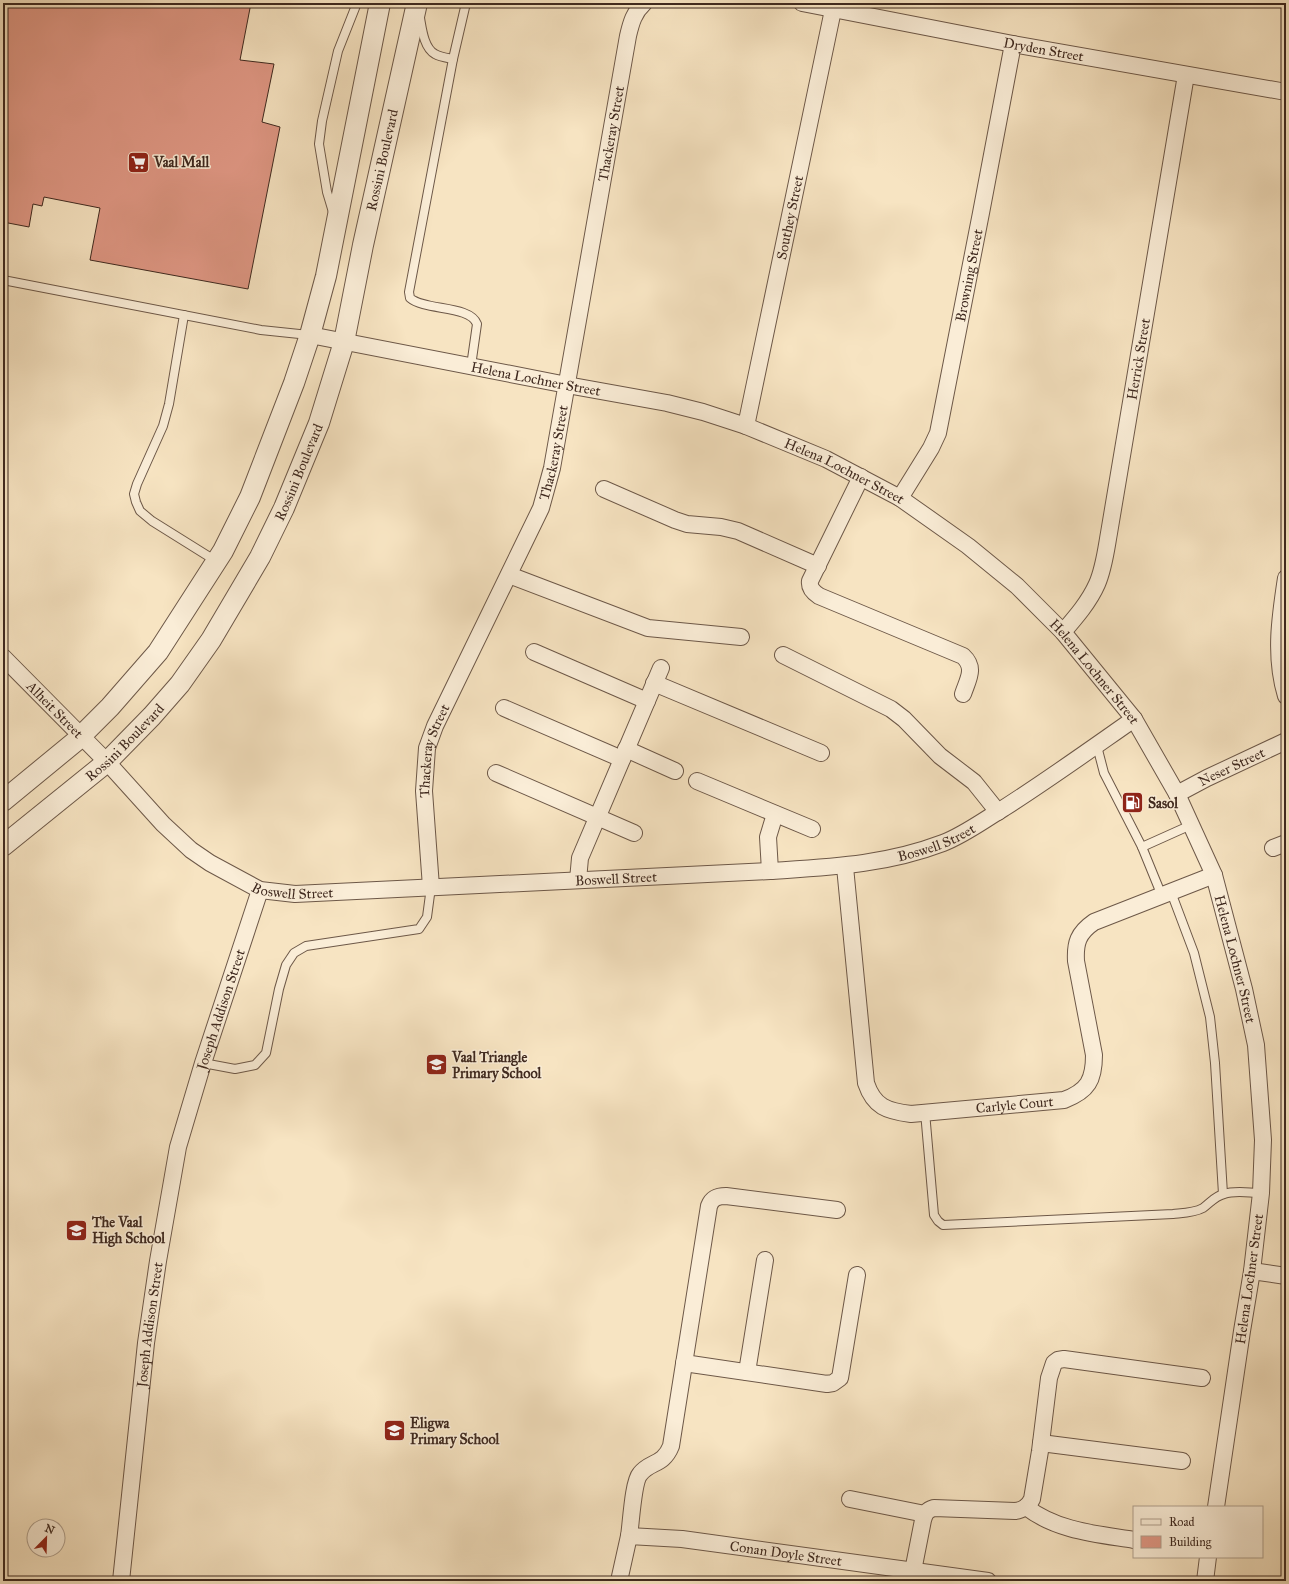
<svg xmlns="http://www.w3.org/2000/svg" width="1289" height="1584" font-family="'IM FELL Great Primer',serif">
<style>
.building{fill:#df9784;stroke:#3f291f}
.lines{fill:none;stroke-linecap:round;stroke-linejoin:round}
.service-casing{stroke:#6d5848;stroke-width:10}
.minor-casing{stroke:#6d5848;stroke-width:18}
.tertiary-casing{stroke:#6d5848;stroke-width:22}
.service{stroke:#faedd7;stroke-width:8}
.minor{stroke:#faedd7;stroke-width:16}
.tertiary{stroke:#faedd7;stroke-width:20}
.labels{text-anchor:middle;stroke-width:3;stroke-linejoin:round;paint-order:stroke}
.street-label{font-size:14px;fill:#3f291f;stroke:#faedd7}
.poi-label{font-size:14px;font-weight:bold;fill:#3f291f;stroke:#faedd7;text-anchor:start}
</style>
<rect width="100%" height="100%" fill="#f7e4c2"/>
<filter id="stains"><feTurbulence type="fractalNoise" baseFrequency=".005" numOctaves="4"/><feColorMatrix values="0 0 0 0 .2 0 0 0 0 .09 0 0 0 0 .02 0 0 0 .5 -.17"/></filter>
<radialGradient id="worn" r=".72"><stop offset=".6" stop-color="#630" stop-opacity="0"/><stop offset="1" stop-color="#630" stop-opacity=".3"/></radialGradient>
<!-- building -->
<polygon class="building" points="3,3 251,3 240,60 274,64 262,122 280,127 248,289 90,260 100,208 44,197 42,206 33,204 29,227 3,222"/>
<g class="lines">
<defs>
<g id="service">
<path d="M466,3L453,59L409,292L410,298C425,311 470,305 477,324L471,366"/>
<path d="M420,18C422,29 424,48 435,54C440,57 448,58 453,59"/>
<polyline points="333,212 327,192 319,144 322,121 338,51 357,3"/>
<polyline points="3,280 261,330 309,335"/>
<polyline points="184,315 169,404 163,426 137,484 134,494 136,502 140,511 152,521 216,561"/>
<polyline points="1097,746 1104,773 1142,847 1191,825"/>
<polyline points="1142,847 1162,896"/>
<polyline points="1171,892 1194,953 1210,1017 1215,1063 1223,1194"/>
<polyline points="203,1063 235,1069 255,1065 266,1053 279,989 286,965 294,953 306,946 419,929 427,917 431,887"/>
<path d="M925,1112L934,1215L938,1221L943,1225L1173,1214C1183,1213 1194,1213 1203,1208C1210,1203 1215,1196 1224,1194C1235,1190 1249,1193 1261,1193"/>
</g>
<g id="minor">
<path id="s1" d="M802,3L1013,44L1286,92"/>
<path id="s2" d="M310,335L567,385L667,403L703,412L746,426L826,459L900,498L968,546L1017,586L1063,632L1134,719L1177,794L1214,875L1244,989L1256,1045L1263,1140L1261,1193L1252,1271L1242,1331L1216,1507"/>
<path id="s3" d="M746,426L833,10"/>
<path d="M861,477L810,581C809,588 813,592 819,596L963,656C976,668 968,679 963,694"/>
<polyline points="604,489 675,520 687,524 721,527 738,531 818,566"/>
<path id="s4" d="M900,498L931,448L938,433L981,213L1013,44"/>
<polyline points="509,575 648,628 741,637"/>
<path d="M1286,578C1280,617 1274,657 1286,696"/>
<path id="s5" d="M1063,632C1076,617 1089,602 1097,584C1104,568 1106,550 1109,533L1186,75"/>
<polyline points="534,652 647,701"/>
<polyline points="783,655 891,709 904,719 940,756 974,782 998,812"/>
<path id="s6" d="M3,657L107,762L163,824L191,850L210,863L260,890L295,894L770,871C831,867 885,865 943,843C964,835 984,820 1004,808C1048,780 1091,749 1134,719"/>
<polyline points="654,683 821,753"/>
<polyline points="504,708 622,759"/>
<polyline points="626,749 675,771"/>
<polyline points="496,773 634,833"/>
<polyline points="697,781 812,829"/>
<path id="s7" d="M1177,794L1207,778L1286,741"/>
<polyline points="1273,848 1286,843"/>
<path id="s8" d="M845,867L866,1083C874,1107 887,1111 911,1114L1064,1100C1088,1091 1094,1080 1094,1055L1076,961C1075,943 1078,933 1094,922L1214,875"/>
<polyline points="770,871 768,837 775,814"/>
<polyline points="578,880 580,858 661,668"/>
<path id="s9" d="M431,887L424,791L427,748L435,726L541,508L552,468L628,36C631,23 634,12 644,3"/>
<polyline points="1252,1271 1286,1276"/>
<polyline points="684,1363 827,1384 833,1383 840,1378 857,1275"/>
<polyline points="747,1372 765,1260"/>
<polyline points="1041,1443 1182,1461"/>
<polyline points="850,1499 925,1514"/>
<path d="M1026,1507C1057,1531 1097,1534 1134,1540"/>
<path d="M629,1536C631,1524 633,1482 640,1474C650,1461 663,1466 671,1446L709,1206C712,1198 717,1196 726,1196L837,1210"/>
<path d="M913,1571L923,1520C925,1513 927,1510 934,1508L1015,1511C1023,1510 1028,1507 1032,1499L1040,1451L1049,1378L1054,1363L1058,1360L1064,1359L1202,1378"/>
<path id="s10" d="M121,1581L146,1343L158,1261L178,1147L203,1063L260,890"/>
<path id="s11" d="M619,1581L629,1536L682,1539L988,1581"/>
<polyline points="1205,1581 1208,1557"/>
</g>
<g id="tertiary">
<polyline points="3,801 76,741 110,707 158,652 223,551 250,497 294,383 310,335 326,276 380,3"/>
<path id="s12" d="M3,846L107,762L152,716L180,684L211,640L260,557L284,508L319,423L344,342L363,245L417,3"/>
</g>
</defs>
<!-- service casing -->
<use href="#service" class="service-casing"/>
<!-- minor casing -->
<use href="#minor" class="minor-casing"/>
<!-- tertiary casing -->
<use href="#tertiary" class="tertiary-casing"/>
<!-- service -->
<use href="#service" class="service"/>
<!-- minor -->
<use href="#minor" class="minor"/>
<!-- tertiary -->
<use href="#tertiary" class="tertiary"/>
</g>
<!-- icons -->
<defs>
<symbol id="supermarket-square" viewBox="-11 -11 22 22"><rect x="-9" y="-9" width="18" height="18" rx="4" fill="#8f2418" stroke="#faedd7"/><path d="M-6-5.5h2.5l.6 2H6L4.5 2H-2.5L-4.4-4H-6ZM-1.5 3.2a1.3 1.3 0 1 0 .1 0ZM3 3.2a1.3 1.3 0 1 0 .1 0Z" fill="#fff"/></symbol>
<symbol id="fuel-square" viewBox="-11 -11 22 22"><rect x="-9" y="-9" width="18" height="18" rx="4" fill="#8f2418" stroke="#faedd7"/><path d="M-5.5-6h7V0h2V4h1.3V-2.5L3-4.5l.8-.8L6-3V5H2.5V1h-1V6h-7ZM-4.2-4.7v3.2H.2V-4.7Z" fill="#fff"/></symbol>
<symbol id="school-square" viewBox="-11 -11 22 22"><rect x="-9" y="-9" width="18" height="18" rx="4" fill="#8f2418" stroke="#faedd7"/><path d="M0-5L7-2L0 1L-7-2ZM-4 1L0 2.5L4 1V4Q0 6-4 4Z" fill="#fff"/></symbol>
</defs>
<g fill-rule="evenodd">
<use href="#supermarket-square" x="126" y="150" width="25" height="25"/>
<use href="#fuel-square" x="1120" y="790" width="25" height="25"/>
<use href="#school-square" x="424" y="1052" width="25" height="25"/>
<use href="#school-square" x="64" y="1218" width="25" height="25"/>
<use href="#school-square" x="382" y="1418" width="25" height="25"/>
</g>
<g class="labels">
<!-- street labels -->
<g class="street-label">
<text dy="5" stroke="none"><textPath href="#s1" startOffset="246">Dryden Street</textPath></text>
<text dy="5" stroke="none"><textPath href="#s9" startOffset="786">Thackeray Street</textPath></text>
<text dy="5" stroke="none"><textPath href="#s12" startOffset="808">Rossini Boulevard</textPath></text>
<text dy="5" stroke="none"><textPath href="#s3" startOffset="213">Southey Street</textPath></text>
<text dy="5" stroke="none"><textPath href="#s4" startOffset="236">Browning Street</textPath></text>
<text dy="5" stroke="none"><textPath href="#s5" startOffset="288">Herrick Street</textPath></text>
<text dy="5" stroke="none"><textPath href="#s2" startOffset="230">Helena Lochner Street</textPath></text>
<text dy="5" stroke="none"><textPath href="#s9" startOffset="462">Thackeray Street</textPath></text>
<text dy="5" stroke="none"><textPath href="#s12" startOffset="484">Rossini Boulevard</textPath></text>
<text dy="5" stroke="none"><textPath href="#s2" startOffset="554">Helena Lochner Street</textPath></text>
<text dy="5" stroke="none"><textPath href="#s2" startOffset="878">Helena Lochner Street</textPath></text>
<text dy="5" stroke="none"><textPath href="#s6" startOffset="74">Alheit Street</textPath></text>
<text dy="5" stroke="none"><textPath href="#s12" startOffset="160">Rossini Boulevard</textPath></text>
<text dy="5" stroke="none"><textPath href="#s9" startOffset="138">Thackeray Street</textPath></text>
<text dy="5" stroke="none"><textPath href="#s7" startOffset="61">Neser Street</textPath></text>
<text dy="5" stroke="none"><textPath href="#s6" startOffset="1030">Boswell Street</textPath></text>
<text dy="5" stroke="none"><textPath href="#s6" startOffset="706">Boswell Street</textPath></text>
<text dy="5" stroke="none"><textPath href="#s6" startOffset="382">Boswell Street</textPath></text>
<text dy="5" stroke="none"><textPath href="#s2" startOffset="1202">Helena Lochner Street</textPath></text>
<text dy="5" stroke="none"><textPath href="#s10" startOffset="582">Joseph Addison Street</textPath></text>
<text dy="5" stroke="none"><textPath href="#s8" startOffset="380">Carlyle Court</textPath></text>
<text transform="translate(1249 1279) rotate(-82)" y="5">Helena Lochner Street</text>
<text dy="5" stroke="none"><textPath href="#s10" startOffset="258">Joseph Addison Street</textPath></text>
<text dy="5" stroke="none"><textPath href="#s11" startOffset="204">Conan Doyle Street</textPath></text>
</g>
<!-- poi labels -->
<g class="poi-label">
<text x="154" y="167">Vaal Mall</text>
<text x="1148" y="808">Sasol</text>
<text x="452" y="1062">Vaal Triangle<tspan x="452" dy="16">Primary School</tspan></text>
<text x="92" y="1227">The Vaal<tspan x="92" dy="16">High School</tspan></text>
<text x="410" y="1428">Eligwa<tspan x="410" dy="16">Primary School</tspan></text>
</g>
</g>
<!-- margin -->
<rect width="1289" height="1584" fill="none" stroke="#f7e4c2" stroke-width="16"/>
<rect x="4" y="4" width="1281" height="1576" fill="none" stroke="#3f291f" stroke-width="2"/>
<rect x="8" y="8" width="1273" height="1568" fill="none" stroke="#3f291f"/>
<!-- legend -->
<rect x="1133" y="1506" width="130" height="52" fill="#faedd7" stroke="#af9f8d"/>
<rect x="1141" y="1519" width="20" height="6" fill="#faedd7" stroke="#af9f8d"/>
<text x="1169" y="1526" font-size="12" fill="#3f291f">Road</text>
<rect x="1141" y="1536" width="20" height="12" fill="#df9784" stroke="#af9f8d"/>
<text x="1169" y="1546" font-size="12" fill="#3f291f">Building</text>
<!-- north arrow -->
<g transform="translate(46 1538) rotate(23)"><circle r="19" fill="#faedd7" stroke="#af9f8d"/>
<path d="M0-3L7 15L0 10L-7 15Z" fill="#8f2418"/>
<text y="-6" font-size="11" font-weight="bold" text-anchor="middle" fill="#3f291f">N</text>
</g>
<rect width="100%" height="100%" filter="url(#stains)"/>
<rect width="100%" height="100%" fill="url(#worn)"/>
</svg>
